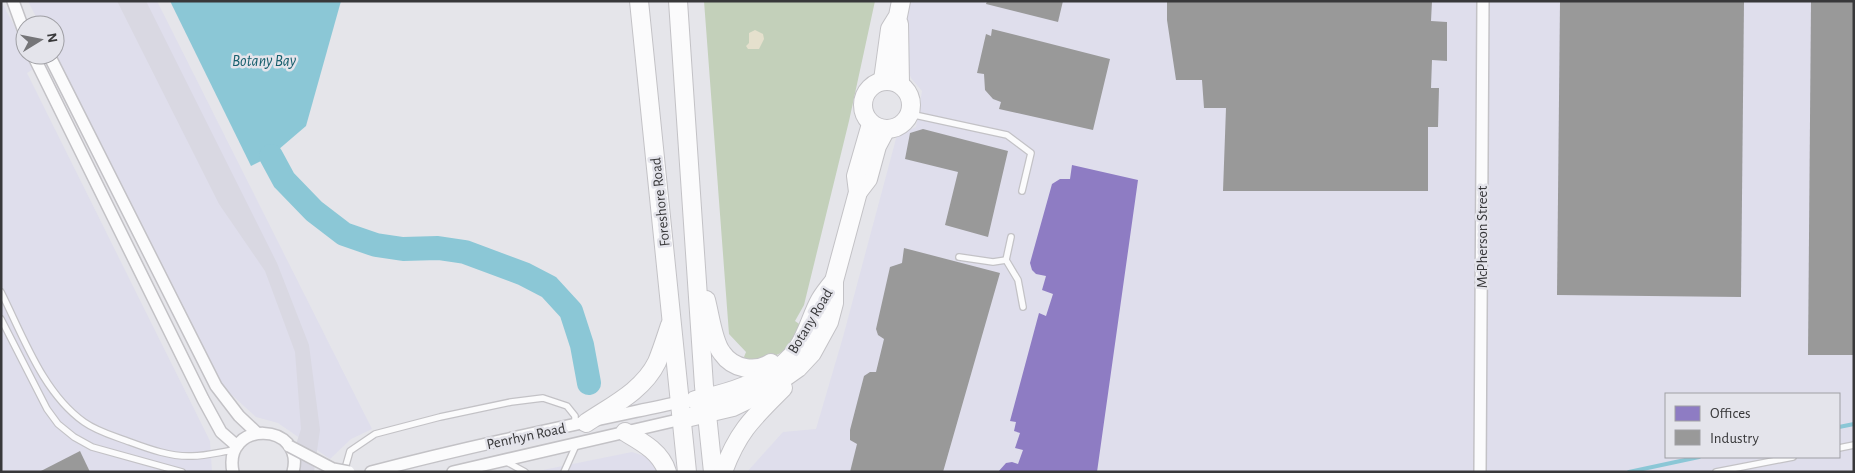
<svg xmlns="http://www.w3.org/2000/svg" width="1855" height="473" font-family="'Alegreya Sans',sans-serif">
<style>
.industrial{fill:#dfdeec;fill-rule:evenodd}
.built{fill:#d9d8e2}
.green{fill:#c3d0ba}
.sand{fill:#e5e0cd}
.water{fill:#8bc7d6}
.offices{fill:#8e7cc3}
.industry{fill:#999}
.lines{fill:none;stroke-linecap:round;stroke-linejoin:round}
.stream{stroke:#8bc7d6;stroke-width:4}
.river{stroke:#8bc7d6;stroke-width:24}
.lane-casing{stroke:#c3c2c6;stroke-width:8}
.street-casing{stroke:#c3c2c6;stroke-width:14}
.primary-casing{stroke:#c3c2c6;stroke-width:20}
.lane{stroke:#fbfbfc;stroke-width:5.5}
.street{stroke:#fbfbfc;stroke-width:11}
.primary{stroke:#fbfbfc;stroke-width:18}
.street-bridge-casing{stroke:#c3c2c6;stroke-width:14;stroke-linecap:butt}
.street-bridge{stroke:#fbfbfc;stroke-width:11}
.labels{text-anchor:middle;stroke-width:5;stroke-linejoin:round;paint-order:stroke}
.street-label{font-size:15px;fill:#38383a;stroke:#e4e4eb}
.water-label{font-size:16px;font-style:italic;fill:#19606e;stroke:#e4e4eb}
</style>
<rect width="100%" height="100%" fill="#e5e5ea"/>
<!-- industrial -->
<g class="industrial">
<polygon points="1,1 25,46 25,55 30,55 36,67 27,73 210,441 212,472 1,472"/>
<polygon points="28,1 157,1 372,429 351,439 330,459 278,423 256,417 222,386 55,55 55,25 40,25"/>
<path d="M902,1H1854V472H747L783,432L816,429L843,337L897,135L916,127L922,91L911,78L906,63ZM1666,394H1839V457H1666Z"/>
<polygon points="632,452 647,457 658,466 661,472 533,472"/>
</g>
<!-- built -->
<polygon class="built" points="117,1 146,1 277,263 309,345 320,430 314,472 287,472 301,429 295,352 265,271 219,204"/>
<!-- green -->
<path class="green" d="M704,1H875L849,121L804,305L795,321L802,326C785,355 779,357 747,363L744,357L746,352L729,334Z"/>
<!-- sand -->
<polygon class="sand" points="755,30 763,34 764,39 759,49 748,49 746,46 749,43 749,33"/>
<!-- water -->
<polygon class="water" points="170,1 341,1 306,126 271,156 251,166"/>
<!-- offices -->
<polygon class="offices" points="1072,165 1138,180 1097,472 998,472 1006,463 1012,462 1018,464 1023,450 1015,448 1020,433 1014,431 1016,422 1010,421 1039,313 1046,316 1053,294 1042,290 1046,276 1036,274 1032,270 1030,263 1052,184 1060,179 1070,179"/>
<!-- industry -->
<g class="industry">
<polygon points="987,1 1063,1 1058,22 986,4"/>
<polygon points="1167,1 1432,1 1431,21 1447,22 1447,61 1432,60 1431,88 1439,88 1438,127 1428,127 1428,191 1223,191 1226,108 1204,108 1202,80 1176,80 1167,20"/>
<polygon points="1560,1 1744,1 1741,297 1557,295"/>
<polygon points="1811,1 1854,1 1854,355 1808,355"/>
<polygon points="992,29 1110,59 1093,130 999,109 1001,102 993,99 985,90 984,74 977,73 986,34 991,36"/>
<polygon points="923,129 1008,151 988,237 945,225 958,172 905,159 910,133"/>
<polygon points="904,248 1000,273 943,472 850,472 857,444 850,440 850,430 864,376 870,372 876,372 884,339 878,335 876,329 890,267 902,263"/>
<polygon points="80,451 90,472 39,472"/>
</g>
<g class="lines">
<!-- stream -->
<g class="stream">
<polyline points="1839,427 1854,424"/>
<polyline points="1629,472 1699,457"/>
</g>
<!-- river -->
<polyline class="river" points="271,156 284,180 314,211 344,234 376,245 403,249 438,248 465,252 524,274 549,287 571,311 582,345 589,383"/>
<defs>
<g id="lane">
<polyline points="910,114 1007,135 1031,153 1022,191"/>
<polyline points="1011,237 1006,260 1018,280 1023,307"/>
<polyline points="959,257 993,262 1006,260"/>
<path d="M1,292C23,336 43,393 84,422C98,432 114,436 130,442C149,449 171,457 192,456C206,456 220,452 234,450"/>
<polyline points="1,319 47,409 58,424 74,437 92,447 182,472"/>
<polyline points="1839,448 1854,445"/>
<polyline points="505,461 525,472"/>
<polyline points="344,472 350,451 375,434 440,417 511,402 543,398 567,406 575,416 575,425"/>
<polyline points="564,472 577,443"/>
<polyline points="1716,472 1793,457"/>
</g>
<g id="street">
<polyline points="13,1 25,34"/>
<polyline points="33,55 203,399 221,432 237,446"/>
<polyline points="49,55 216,386 239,416 257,433"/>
<path d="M233,472C222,419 306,422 293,472"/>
<path d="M371,472C474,445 577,424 680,402"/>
<polyline points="453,472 682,419"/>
<polyline points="1480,472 1483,1"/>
</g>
<g id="primary">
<polyline points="639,1 687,472"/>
<polyline points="678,1 704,386 713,472"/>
<polyline points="899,24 900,84"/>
<polyline points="883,80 890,29 898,16 901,1"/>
<circle cx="887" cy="105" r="24"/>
<polyline points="858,192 868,179 877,146 886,129"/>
<path d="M706,300C710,315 713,342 722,353C733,369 755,373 771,363"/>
<path d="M695,400C730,393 775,380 797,349C807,335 812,314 820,300C824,293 829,287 834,281"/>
<polyline points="682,419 733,407 764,392 798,368 812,353 829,322 834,303 834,281 858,192 856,176 871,124"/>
<path d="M586,423C611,406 643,391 657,362C662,350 666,337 670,325"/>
<path d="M625,432C642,442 661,452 667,472"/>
<path d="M723,472C738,431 753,418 783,388"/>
</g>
</defs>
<!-- lane casing -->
<use href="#lane" class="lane-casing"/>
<!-- street casing -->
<use href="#street" class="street-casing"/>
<!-- primary casing -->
<use href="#primary" class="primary-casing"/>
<!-- lane -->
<use href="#lane" class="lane"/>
<!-- street -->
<use href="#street" class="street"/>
<!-- primary -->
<use href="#primary" class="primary"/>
<defs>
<polyline id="street-bridge" points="289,446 333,469 349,472"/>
</defs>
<!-- street-bridge casing -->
<use href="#street-bridge" class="street-bridge-casing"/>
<!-- street-bridge -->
<use href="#street-bridge" class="street-bridge"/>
</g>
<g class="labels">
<!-- street labels -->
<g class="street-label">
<text transform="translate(660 202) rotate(-96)" y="5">Foreshore Road</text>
<text transform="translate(1482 237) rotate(-90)" y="5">McPherson Street</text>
<text transform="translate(810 321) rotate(-59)" y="5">Botany Road</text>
<text transform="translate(526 436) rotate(-12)" y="5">Penrhyn Road</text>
</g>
<!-- water labels -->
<g class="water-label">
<text x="264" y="66">Botany Bay</text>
</g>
</g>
<!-- border -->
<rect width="1855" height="473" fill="none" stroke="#38383a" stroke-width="5"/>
<!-- legend -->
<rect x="1665" y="393" width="175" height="65" fill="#e4e4eb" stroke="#9f9fa4"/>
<rect x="1675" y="406" width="25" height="15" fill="#8e7cc3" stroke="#9f9fa4"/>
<text x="1710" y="418" font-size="15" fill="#38383a">Offices</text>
<rect x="1675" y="430" width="25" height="15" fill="#999999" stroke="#9f9fa4"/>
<text x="1710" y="443" font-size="15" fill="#38383a">Industry</text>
<!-- north arrow -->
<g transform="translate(40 40) rotate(80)"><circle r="24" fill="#e4e4eb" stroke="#9f9fa4"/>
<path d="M0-4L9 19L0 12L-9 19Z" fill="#757578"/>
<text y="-8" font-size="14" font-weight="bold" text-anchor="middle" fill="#38383a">N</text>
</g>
</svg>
